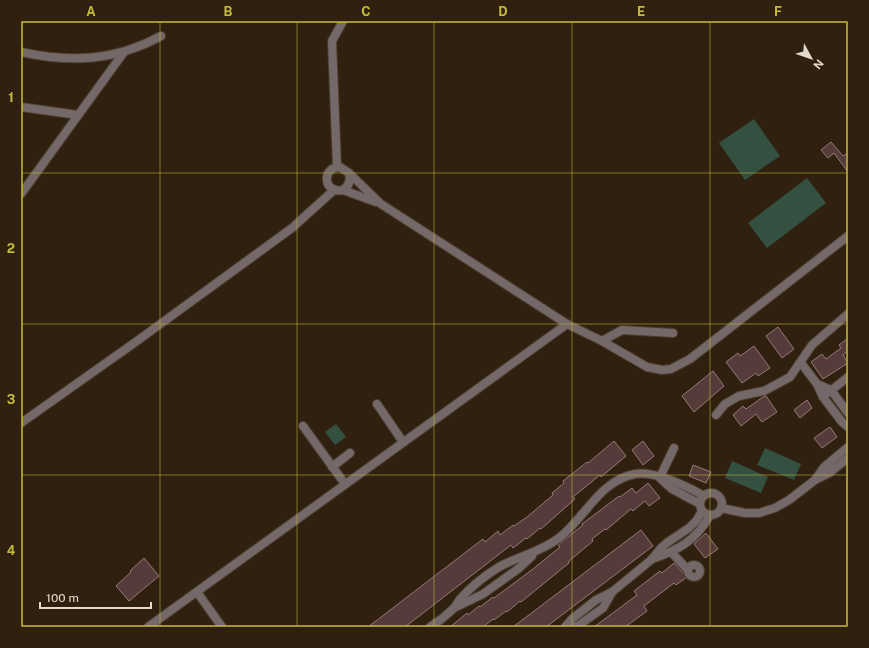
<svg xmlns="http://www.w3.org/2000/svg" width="869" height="648" font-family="'Public Sans',sans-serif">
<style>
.garden{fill:#335040}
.building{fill:#553c3b;stroke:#967978}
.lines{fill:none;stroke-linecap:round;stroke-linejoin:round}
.minor-casing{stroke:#4d3e2f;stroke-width:10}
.minor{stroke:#746868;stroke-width:8}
.grid{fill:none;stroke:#c6bc3c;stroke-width:1;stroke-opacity:0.55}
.neatline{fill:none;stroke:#c6bc3c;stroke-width:1.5}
.grid-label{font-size:13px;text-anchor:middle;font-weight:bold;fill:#c6bc3c}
</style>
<rect width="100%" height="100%" fill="#302010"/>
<!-- garden -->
<g class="garden">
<polygon points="754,119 780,156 745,180 719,143"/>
<polygon points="807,178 826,203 767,248 748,223"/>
<polygon points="336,424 346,437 335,445 325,432"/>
<polygon points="765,448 801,464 794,480 757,465"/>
<polygon points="732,461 768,477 761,493 725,478"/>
</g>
<!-- building -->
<g class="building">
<polygon points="831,142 843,156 848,153 848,172 834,153 828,158 821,150"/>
<polygon points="778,327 794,349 782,358 766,336"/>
<polygon points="848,338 848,351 843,355 848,363 823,379 811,362 822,354 826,359 841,348 839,345"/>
<polygon points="754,346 770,368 758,376 756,373 742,383 726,362 738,353 740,356"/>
<polygon points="713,371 724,386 694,412 682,396"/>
<polygon points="766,396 777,412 762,422 756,414 741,426 733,415 743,406 746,409 763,397"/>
<polygon points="807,400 812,408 800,418 794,410"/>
<polygon points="830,427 837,437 822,448 814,438"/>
<polygon points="614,441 626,456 601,477 600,475 573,497 575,499 541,529 540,528 527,539 526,538 513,548 511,545 405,627 368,627 483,539 485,542 498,531 500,535 513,525 514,526 527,517 553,495 552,493 564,483 563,481 587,462 588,463"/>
<polygon points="643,441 654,456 643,465 632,450"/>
<polygon points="693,465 711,472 706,483 689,476"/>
<polygon points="648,483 660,498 649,506 645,501 633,511 631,509 606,530 605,529 592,539 593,541 568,562 569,563 521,602 520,601 507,612 506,611 494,620 493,619 483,627 450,627 467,613 468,615 479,606 480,607 493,597 494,598 533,569 560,547 558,545 583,525 582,524 619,496 620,497 632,488 636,493"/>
<polygon points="641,530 653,546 550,624 546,627 513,627"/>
<polygon points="706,533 718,549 705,558 694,544"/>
<polygon points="144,558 159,576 129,601 116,586 131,572 130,571"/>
<polygon points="674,563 687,577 676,585 674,583 644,606 647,611 625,627 594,627 637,595 634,591 660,571 662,573"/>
</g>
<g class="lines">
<defs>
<g id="minor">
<path d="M21,52C71,63 115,61 161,36"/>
<polyline points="21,107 78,115"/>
<polyline points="337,167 332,41 343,21"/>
<polyline points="349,173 381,204 567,324 602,341 647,367 662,370 671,369 690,359 848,236"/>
<path d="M343,190C349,186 351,180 349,173L340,167C321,167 323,194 343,190L376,202"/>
<polyline points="21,194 124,52"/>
<polyline points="602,341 622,330 673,333"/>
<polyline points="801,363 817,384 823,397 842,422 848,427"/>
<polyline points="817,384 831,390 848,413"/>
<polyline points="828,393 848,377"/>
<polyline points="377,404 403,442"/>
<polyline points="716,415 725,404 739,396 764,391 790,377 812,345 848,314"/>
<polyline points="21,423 137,341 292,228 334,190"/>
<polyline points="303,426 345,484"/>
<polyline points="332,467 350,453"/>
<polyline points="660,477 674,448"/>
<polyline points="660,478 672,489 700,504"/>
<polyline points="815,480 824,467 848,447"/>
<circle cx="711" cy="504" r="11"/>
<polyline points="721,508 745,513 759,513 775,508 789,500 815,480 829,473 848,458"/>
<polyline points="671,552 688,570"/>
<path d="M652,559C678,550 696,541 710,515"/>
<circle cx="694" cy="571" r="6"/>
<polyline points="197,592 222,627"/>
<polyline points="456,607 483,594 518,569 532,556"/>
<polyline points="148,627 567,324"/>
<path d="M430,627C438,622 447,615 454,608C457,605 458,601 461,598C471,587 486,575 499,567C519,556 541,552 559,538C585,518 600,480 635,474C656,471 686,486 704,496"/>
<polyline points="565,627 572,619 596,600 612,592 651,560 662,547 668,542 689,528 697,520 702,511"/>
<polyline points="573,627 579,625 603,608 612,592"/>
</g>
</defs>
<!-- minor casing -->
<use href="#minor" class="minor-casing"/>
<!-- minor -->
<use href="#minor" class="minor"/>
</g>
<!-- grid -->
<path class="grid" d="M160,21V627M297,21V627M434,21V627M572,21V627M710,21V627M21,173H848M21,324H848M21,475H848"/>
<!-- border -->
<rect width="869" height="648" fill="none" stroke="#302010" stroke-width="44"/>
<!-- north arrow -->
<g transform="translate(811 58) rotate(130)" stroke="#302010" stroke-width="3" paint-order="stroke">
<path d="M0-3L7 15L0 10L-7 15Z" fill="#e5dad0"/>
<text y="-6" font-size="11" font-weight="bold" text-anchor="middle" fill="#e5dad0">N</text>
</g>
<!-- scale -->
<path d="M40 602v6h111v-6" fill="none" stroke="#e5dad0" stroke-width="2"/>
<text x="46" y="602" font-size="12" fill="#e5dad0" stroke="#302010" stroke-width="3" paint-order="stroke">100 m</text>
<rect x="22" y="22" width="825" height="604" class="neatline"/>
<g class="grid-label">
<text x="91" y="16">A</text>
<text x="228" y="16">B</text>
<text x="366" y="16">C</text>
<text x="503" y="16">D</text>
<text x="641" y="16">E</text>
<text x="778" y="16">F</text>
<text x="11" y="102">1</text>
<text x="11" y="253">2</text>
<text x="11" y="404">3</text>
<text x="11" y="555">4</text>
</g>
</svg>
